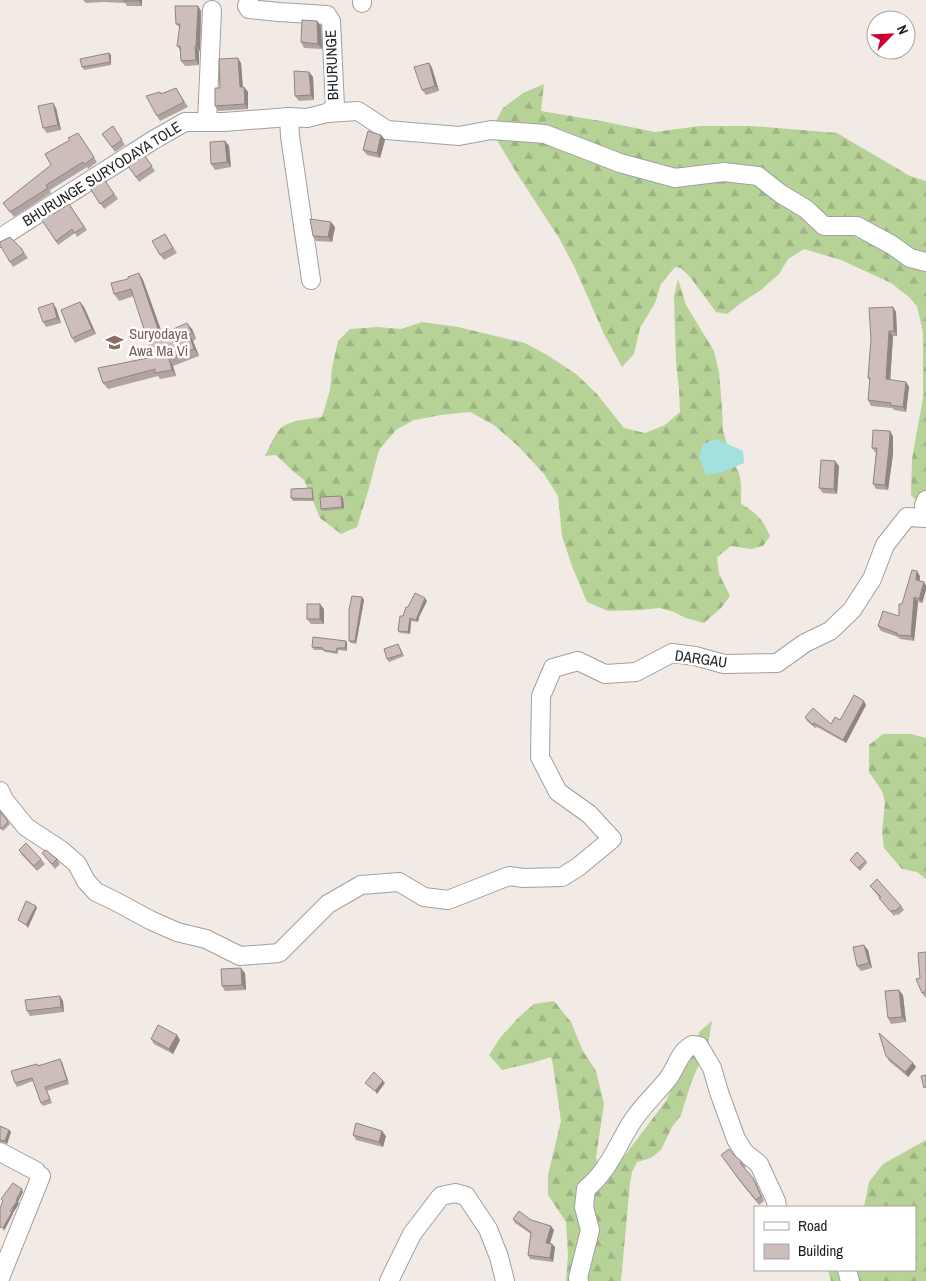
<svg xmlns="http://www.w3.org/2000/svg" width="926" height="1281" font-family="'Archivo Narrow',sans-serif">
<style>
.forest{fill:url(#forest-firs)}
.water{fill:#a3e1e0}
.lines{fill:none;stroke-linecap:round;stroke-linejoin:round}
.minor-casing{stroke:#a0a0a0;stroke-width:20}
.minor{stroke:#fff;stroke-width:18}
.wall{fill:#b0a3a1}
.shaded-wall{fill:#908583}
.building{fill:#cdbebb;stroke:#908583}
.labels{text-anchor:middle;stroke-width:5;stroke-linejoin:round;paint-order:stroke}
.street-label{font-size:15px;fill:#1f1f1f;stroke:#fff}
.education-label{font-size:15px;fill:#785e54;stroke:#fff;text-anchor:start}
</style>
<defs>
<pattern id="forest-firs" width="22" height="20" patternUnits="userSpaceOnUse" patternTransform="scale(1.25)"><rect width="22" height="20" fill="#b7d297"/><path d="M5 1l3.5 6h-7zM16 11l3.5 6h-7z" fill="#9db482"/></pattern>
</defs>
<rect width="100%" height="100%" fill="#f1eae5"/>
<!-- forest -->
<g class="forest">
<polygon points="544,84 541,111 601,121 655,132 700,126 752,126 837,133 910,176 926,181 926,510 911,495 912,459 923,398 923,332 917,306 909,297 891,283 841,260 804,249 788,259 779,274 761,290 741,303 727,314 716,312 690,277 681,268 675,267 661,284 655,303 640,328 634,354 622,367 604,334 575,268 559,238 516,172 491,130 503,108 523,93"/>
<path d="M678,279L686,305L714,351L719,372L722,408L723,431L734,465C743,475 741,491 741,504C757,513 763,520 770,536L763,546L751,549L731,546L717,557L719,574L730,596L721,608L704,623L686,618L674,612L660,608L639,610L608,611L587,602L572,566L562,536L558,496L544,474L518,446L494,425L470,412L441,415L414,420L396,430L379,450L369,488L357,527L341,534L320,518L304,480L294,472L276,455L265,456C270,447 274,434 282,427C291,420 310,419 322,417L330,390L332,368L338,341L350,329L377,327L401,329L422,322L458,327L525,343L547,355L576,374L596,393L624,428L645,433L665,425L680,412L679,389L676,363L674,296Z"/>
<polygon points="883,734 911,734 926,738 926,879 917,872 902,869 884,848 882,832 885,802 882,791 869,772 869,745"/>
<polygon points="554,1001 571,1022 583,1051 596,1071 604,1104 596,1157 601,1174 616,1167 666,1101 700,1031 712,1021 708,1045 692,1080 681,1115 672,1127 661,1150 651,1158 637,1162 632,1172 630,1183 621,1281 566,1281 568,1255 566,1222 548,1195 548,1175 561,1121 553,1065 551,1057 532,1063 502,1070 489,1055 500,1038 519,1017 534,1004"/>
<polygon points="926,1140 926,1281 831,1281 828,1270 915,1270 915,1207 864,1207 869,1182 883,1164"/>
</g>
<!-- water -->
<polygon class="water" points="716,439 743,451 744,463 723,472 706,475 699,458 703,444"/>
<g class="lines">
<defs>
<g id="minor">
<polyline points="249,0 247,6 249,9 279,12 327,15 331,21 335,107 327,113"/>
<polyline points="362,0 362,3"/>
<polyline points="289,117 290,136 311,280"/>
<polyline points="207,122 212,10"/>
<polyline points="0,238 155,139 185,122 224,122 289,117 307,118 327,113 358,111 387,130 459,136 491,130 545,134 620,163 675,178 724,172 758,176 781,194 806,209 824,226 857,226 892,245 910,258 926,262"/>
<polyline points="926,500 924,505 926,517"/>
<polyline points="0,791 4,800 26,827 61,850 77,864 86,881 96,892 113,900 150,920 177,932 206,939 240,956 279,953 328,904 361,885 399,882 424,897 448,900 509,876 524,878 562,877 578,867 612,839 589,814 558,792 540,757 541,696 553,668 578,661 605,674 636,672 672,653 695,656 724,664 777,663 805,643 830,631 852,610 872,579 885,545 907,517 926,518"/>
<polyline points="0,1152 36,1171"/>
<polyline points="847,1270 850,1281"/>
<polyline points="0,1278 41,1176"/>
<polyline points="389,1281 412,1234 441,1196 455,1193 466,1196 488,1229 499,1257 505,1281"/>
<path d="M579,1281L578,1278L590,1230L584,1207L586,1189C608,1171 616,1148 630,1125C640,1108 655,1095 667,1080C674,1071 677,1061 683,1053C685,1050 689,1047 692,1045L699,1046L712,1068L719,1092L736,1139L744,1152L759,1164L776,1201L777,1207"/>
</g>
</defs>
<!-- minor casing -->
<use href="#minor" class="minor-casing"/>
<!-- minor -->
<use href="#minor" class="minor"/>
</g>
<!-- wall -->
<g class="wall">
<polygon points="83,0 142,0 142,6 127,6 125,3 104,2 86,3"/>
<polygon points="198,6 201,11 200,51 199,51 199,65 185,66 181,61 180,50 177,46 180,28 176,24"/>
<polygon points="317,21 321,26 322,49 304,48 301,42"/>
<polygon points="109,53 111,55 111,65 84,70 82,67"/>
<polygon points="241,63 243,87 244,87 248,92 248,109 218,111 215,106 220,88"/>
<polygon points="429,63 432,68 439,91 426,95 422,90"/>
<polygon points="309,72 313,77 314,100 299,101 295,96"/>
<polygon points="176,88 188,107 160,121 157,116 161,94"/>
<polygon points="56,108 61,130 47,133 43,128"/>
<polygon points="113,126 125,145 115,152 102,134"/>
<polygon points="78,133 97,162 88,169 87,167 50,190 51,193 14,217 3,203 51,165 70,140"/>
<polygon points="381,135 385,140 380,158 367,155 363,150"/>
<polygon points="225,141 229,146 231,167 215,170 211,164"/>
<polygon points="142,152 155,171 139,182 126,163"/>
<polygon points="104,179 118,199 104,209 90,188"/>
<polygon points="69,204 87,230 77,237 75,233 58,245 41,219 53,214"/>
<polygon points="335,227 332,242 316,241 313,236"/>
<polygon points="165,234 177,253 164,260 160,255"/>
<polygon points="21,248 28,258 13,267 10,262"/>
<polygon points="139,273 143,280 162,334 192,329 196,339 193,341 199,356 173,366 176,376 160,379 158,376 108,389 103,383 153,357 134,296 119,301 114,294 128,279"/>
<polygon points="80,302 84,307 96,334 75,343 72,338"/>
<polygon points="893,307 896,312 897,336 893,336 890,380 906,382 909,387 906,412 894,410 892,408 871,406 868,400 870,381 868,378"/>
<polygon points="56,308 61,323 46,327 43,322"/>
<polygon points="893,436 893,454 888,490 876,489 873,484 876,453 872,448"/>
<polygon points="839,466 837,494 823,493 819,488"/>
<polygon points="312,488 313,491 314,501 293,501 291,498"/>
<polygon points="341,496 343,498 344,509 323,511 321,509"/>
<polygon points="920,576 920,581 924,582 926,586 926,590 922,603 918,602 914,641 900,639 898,637 881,631 878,626 899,616 902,604"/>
<polygon points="362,597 364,600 356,644 351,643 349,641"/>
<polygon points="427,601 419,617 418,622 411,621 410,634 400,633 398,631 403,616"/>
<polygon points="324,609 324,624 311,624 307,619"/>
<polygon points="346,641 347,644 347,651 338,650 338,654 325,652 323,650 314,650 312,647"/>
<polygon points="400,647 404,656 389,662 387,659"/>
<polygon points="866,705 846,743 817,727 815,728 807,721 805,717 831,724 840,720"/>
<polygon points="0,811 10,824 3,831 0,828"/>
<polygon points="19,850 41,859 45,864 37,871 22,855"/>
<polygon points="42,853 57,859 60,864 55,869"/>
<polygon points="850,860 866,861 867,863 860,871"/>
<polygon points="870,886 901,906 904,910 898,915 896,914 894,916"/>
<polygon points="868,950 872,968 861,971 857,966"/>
<polygon points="926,952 926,998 922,993 920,978"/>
<polygon points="245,973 246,990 225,991 222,986"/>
<polygon points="903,995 906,1022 891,1024 888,1018"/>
<polygon points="60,996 63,1001 64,1012 30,1016 27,1011"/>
<polygon points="177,1035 180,1040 173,1054 154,1044 151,1039"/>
<polygon points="886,1056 913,1063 916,1067 908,1077 889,1061"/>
<polygon points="62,1062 69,1084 47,1091 52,1103 43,1106 41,1103 33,1081 17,1087 15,1083 38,1065"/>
<polygon points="0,1126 9,1130 11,1132 7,1144 0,1142"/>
<polygon points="353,1135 386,1136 383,1147 356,1140"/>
<polygon points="721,1155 734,1155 742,1162 746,1167 744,1168 756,1183 764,1201 759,1205 742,1184"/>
<polygon points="513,1219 531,1220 554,1230 550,1243 555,1247 553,1262 530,1259 528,1255 531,1234 515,1223"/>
</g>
<!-- shaded-wall -->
<g class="shaded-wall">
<polygon points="139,0 142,0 142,6 139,1"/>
<polygon points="198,6 201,11 200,51 196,46"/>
<polygon points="317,21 321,26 322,49 318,44"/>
<polygon points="195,46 199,51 199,65 196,60"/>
<polygon points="109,53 111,55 111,65 110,62"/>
<polygon points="238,58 241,63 243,92 240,87"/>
<polygon points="429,63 432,68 439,91 435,86"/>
<polygon points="309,72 313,77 314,100 311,95"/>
<polygon points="244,87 248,92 248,109 245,104"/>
<polygon points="53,103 56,108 61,130 58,125"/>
<polygon points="381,135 385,140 380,158 377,153"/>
<polygon points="225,141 229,146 231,167 227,162"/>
<polygon points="331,222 335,227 332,242 328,237"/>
<polygon points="139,273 143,280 165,341 160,335"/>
<polygon points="80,302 84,307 96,334 92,329"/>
<polygon points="53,303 56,308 61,323 57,318"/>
<polygon points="893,307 896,312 897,336 894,331"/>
<polygon points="187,323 192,329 196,339 192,333"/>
<polygon points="889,331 893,336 890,384 886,379"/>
<polygon points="189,334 193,341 199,356 194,349"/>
<polygon points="169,359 173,366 176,376 172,370"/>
<polygon points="906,382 909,387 906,412 903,407"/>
<polygon points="890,431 893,436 893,454 888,490 885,485"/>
<polygon points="835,461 839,466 837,494 834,489"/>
<polygon points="341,496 343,498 344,509 342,507"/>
<polygon points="917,571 920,576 919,585 916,580"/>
<polygon points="924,582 926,586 926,590 922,603 919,599"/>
<polygon points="362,597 364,600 356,644 355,641"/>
<polygon points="914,597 918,602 914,641 911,636"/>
<polygon points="425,598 427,601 419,617 418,622 416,620 418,615"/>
<polygon points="320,604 324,609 324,624 320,619"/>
<polygon points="410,618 411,621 410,634 408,632"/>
<polygon points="346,641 347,644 347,651 345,648"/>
<polygon points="864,701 866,705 846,743 843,740"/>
<polygon points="36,906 37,908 28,928 26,925"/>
<polygon points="864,945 868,950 872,968 869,963"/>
<polygon points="241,968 245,973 246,990 242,985"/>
<polygon points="899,990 903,995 906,1022 902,1017"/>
<polygon points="60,996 63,1001 64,1012 61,1007"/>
<polygon points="177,1035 180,1040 173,1054 169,1049"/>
<polygon points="60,1059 62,1062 69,1084 67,1080"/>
<polygon points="913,1063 916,1067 908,1077 905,1072"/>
<polygon points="383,1081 385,1083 377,1094 375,1091"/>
<polygon points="9,1130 11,1132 7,1144 5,1141"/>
<polygon points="382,1131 386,1136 383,1147 379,1142"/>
<polygon points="753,1178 756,1183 764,1201 761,1196"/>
<polygon points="22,1189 23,1192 18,1202 19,1203 17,1207 13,1213 13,1214 4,1231 3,1228"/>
<polygon points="551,1226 554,1230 549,1246 546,1243"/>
<polygon points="552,1244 555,1247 553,1262 550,1258"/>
</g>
<!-- building -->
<g class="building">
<polygon points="124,0 139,0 139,1 123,1"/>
<polygon points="175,6 198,6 196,46 195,46 196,60 181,61 180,46 177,46 180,24 176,24"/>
<polygon points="302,20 317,21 318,44 301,42"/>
<polygon points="109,53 110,62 82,67 80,59"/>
<polygon points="238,58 240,87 244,87 245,104 215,106 215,88 220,88 219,59"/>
<polygon points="429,63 435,86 422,90 414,67"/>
<polygon points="294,71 309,72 311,95 295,96"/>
<polygon points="176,88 184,102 157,116 146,96 160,92 161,94"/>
<polygon points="53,103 58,125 43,128 38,106"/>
<polygon points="113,126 122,140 112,147 102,134"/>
<polygon points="368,131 381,135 377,153 363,150"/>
<polygon points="78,133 94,157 85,164 83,162 46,185 48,188 10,212 3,203 51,165 45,154 70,140 68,138"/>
<polygon points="225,141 227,162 211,164 210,142"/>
<polygon points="142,152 152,166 136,177 126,163"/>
<polygon points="104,179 114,194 100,204 90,188"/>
<polygon points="69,204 84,227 74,233 72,229 56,241 41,219 51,212 53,214"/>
<polygon points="310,219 331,222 328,237 313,236"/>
<polygon points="165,234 173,248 160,255 152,241"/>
<polygon points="10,237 21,248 24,253 10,262 0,245 0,242"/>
<polygon points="139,273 160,335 187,323 192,333 189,334 194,349 169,359 172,370 155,373 155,369 103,383 98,368 153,357 131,289 114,294 111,283 128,279 128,277"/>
<polygon points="80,302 92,329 72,338 61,310"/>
<polygon points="53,303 57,318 43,322 38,308"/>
<polygon points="893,307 894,331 889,331 886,379 906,382 903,407 890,405 891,403 868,400 870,378 868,378 871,339 869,308"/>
<polygon points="873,430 890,431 889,448 885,485 873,484 877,448 872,448"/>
<polygon points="821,460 835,461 834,489 819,488"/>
<polygon points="312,488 313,499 291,498 291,489"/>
<polygon points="341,496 342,507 321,509 320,497"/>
<polygon points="912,570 917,571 916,580 924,582 919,599 914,597 911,636 897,635 897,633 878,626 883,611 899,616 899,604 902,604"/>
<polygon points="415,593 425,598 418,615 416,620 410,618 408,632 398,631 400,616 403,616 406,607 408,607"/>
<polygon points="352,596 362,597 355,641 349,641 349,610"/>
<rect x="307" y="604" width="13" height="15"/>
<polygon points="313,637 346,641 345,648 337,648 336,652 323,650 323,648 312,647"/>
<polygon points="398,644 402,654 387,659 384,649"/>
<polygon points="854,695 864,701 843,740 814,723 813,725 805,717 813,708 831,724 835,717 840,720"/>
<polygon points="0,811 8,822 1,829 0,827"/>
<polygon points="26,843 41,859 34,866 19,850"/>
<polygon points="46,850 57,859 52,864 42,853"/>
<polygon points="857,852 866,861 858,868 850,860"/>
<polygon points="877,879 901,906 895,911 893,910 891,912 879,898 881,897 870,886"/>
<polygon points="26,901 36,906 26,925 18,920"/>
<polygon points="864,945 869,963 857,966 853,947"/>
<polygon points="926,952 926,991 922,993 916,979 920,978 918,953"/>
<polygon points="241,968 242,985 222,986 221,969"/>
<polygon points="899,990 902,1017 888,1018 885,991"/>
<polygon points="60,996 61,1007 27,1011 25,1000"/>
<polygon points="158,1025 177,1035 169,1049 151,1039"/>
<polygon points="879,1033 913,1063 905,1072 886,1056"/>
<polygon points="60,1059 67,1080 45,1087 50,1099 41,1103 32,1078 15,1083 11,1071 37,1064 38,1066"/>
<polygon points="374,1072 383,1081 375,1091 365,1083"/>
<polygon points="926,1075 926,1087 924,1088 921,1076"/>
<polygon points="356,1123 382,1131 379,1142 353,1135"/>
<polygon points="0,1126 9,1130 5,1141 0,1140"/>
<polygon points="729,1149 734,1155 742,1162 740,1163 753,1178 761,1196 756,1200 738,1178 721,1155"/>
<polygon points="13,1183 22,1189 16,1200 17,1201 15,1204 10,1211 12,1212 3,1228 0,1227 0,1208 3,1201 1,1199"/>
<polygon points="519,1211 531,1220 551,1226 546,1243 552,1244 550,1258 528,1255 531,1232 513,1219"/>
</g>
<!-- icons -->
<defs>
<symbol id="school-bare" viewBox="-9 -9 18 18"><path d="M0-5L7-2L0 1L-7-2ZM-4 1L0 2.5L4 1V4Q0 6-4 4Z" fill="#8d6e63" stroke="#fff" stroke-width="2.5" paint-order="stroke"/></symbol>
</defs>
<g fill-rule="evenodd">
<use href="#school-bare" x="102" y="330" width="25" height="25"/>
</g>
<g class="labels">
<!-- street labels -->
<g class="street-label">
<text transform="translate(332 65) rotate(-92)" y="5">BHURUNGE</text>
<text transform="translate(102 174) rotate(-32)" y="5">BHURUNGE SURYODAYA TOLE</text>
<text transform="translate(701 659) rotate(8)" y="5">DARGAU</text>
</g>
<!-- education labels -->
<g class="education-label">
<text x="129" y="339">Suryodaya<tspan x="129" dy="17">Awa Ma Vi</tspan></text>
</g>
</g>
<!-- legend -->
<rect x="754" y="1206" width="162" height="65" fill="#ffffff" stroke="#a5a5a5"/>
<rect x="764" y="1222" width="25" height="8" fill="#ffffff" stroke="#a5a5a5"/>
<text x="798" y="1231" font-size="15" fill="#1f1f1f">Road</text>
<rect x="764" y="1244" width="25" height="15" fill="#cdbebb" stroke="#a5a5a5"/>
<text x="798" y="1256" font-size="15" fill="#1f1f1f">Building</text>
<!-- north arrow -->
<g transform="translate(891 35) rotate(66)"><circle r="24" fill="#ffffff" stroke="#a5a5a5"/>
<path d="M0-4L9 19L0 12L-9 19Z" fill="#ce0031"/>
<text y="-8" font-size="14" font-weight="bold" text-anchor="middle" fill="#1f1f1f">N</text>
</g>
</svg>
